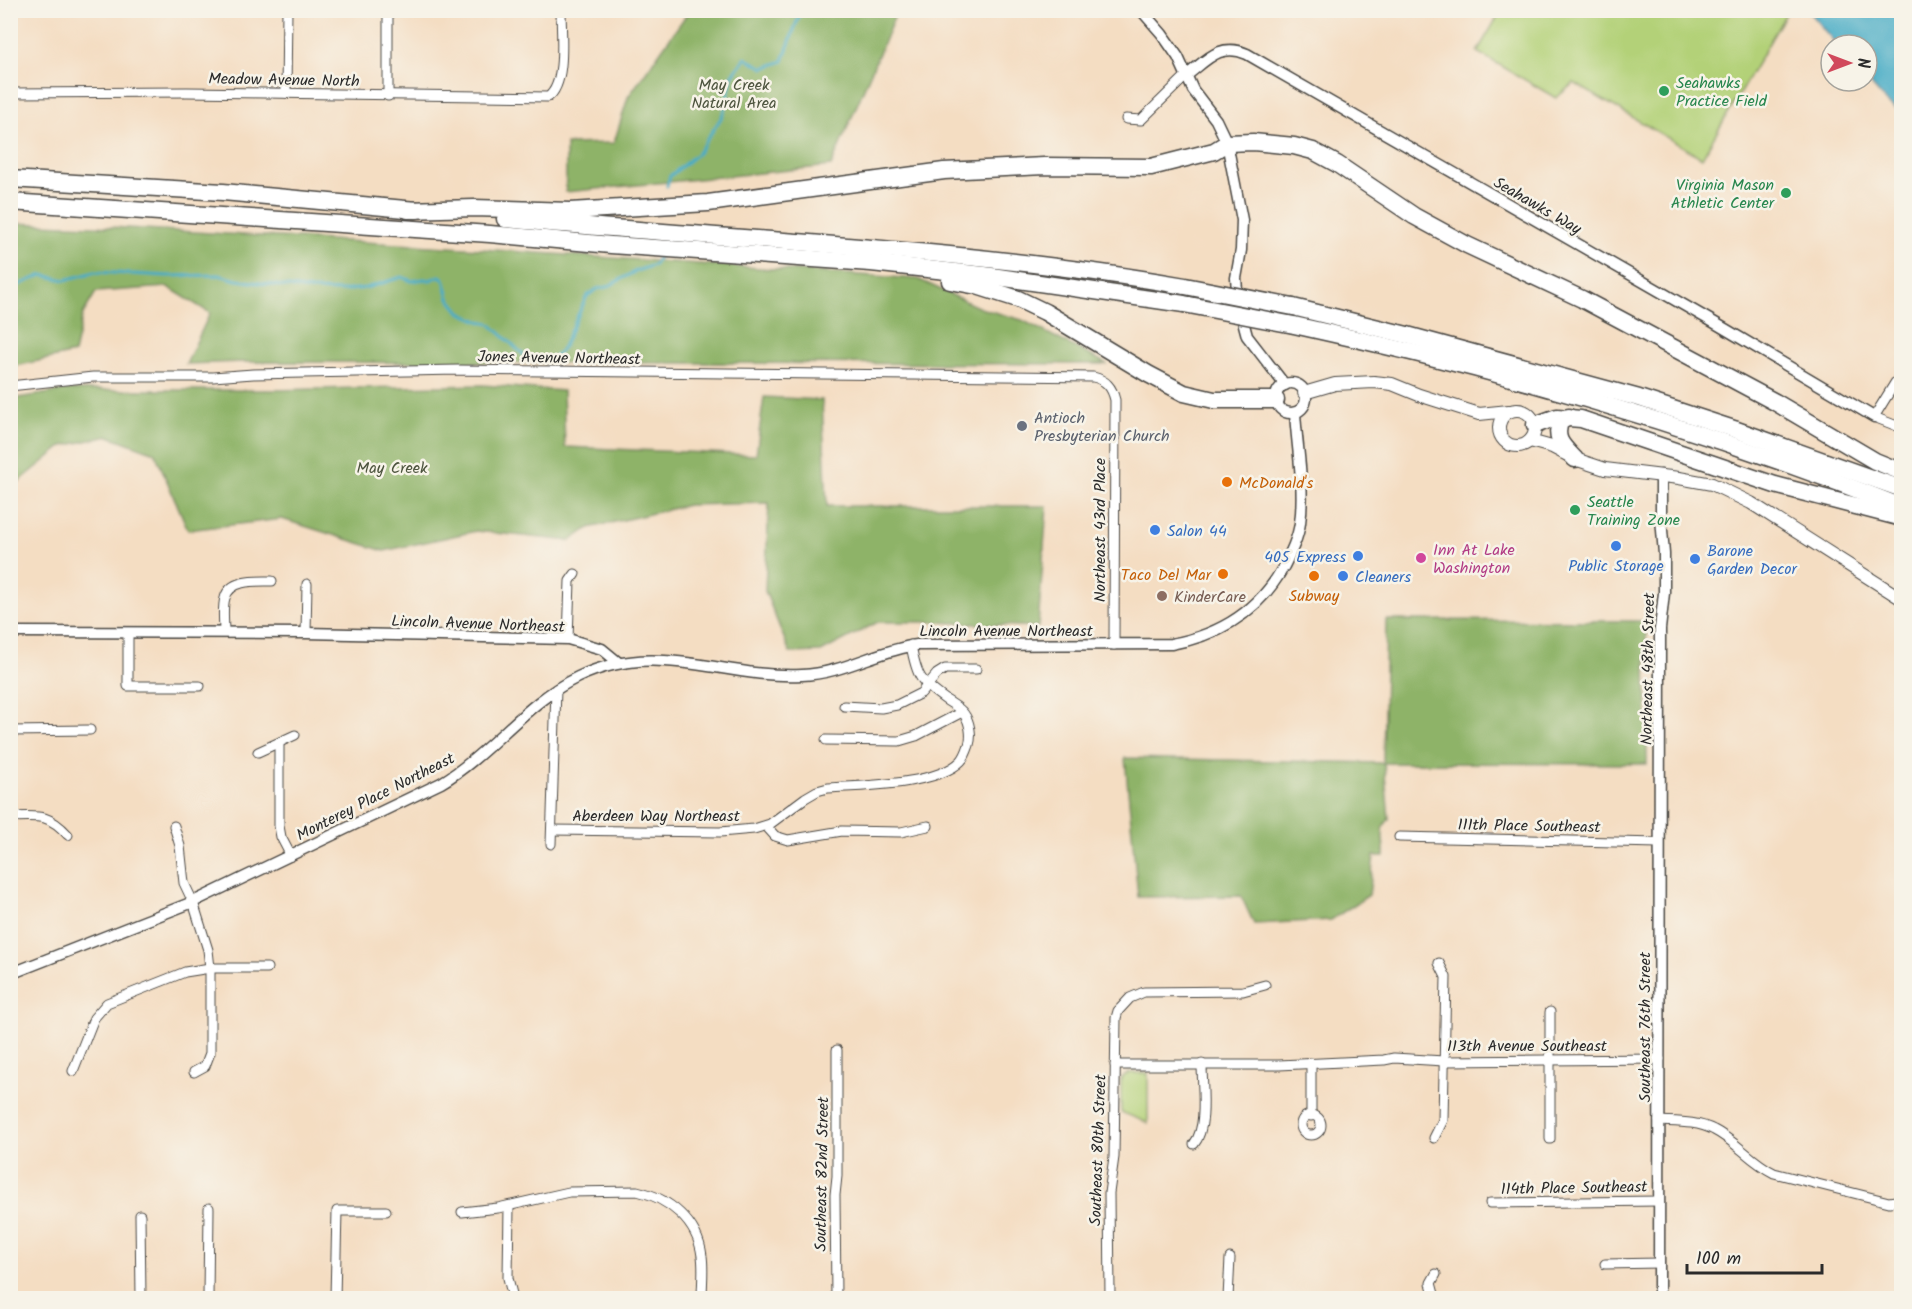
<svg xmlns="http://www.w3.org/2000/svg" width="1912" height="1309" font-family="Kalam,sans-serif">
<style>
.green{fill:#b3d178;stroke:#6f7e52;stroke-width:1.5}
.forest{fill:#8eb368;stroke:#5c6f4a;stroke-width:1.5}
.water{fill:#46acc6;stroke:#386c78;stroke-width:1.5}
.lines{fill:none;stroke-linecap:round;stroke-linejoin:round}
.stream{stroke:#46acc6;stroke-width:3}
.minor-casing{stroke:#494642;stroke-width:11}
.tertiary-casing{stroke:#494642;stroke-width:13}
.secondary-casing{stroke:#494642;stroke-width:14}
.motorway-casing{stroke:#494642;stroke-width:19}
.minor{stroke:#fff;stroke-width:9}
.tertiary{stroke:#fff;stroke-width:10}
.secondary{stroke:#fff;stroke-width:12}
.motorway{stroke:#fff;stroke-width:16}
.motorway-bridge-casing{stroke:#494642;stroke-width:19;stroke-linecap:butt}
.motorway-bridge{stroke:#fff;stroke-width:16}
.leisure-dot{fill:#2e9e5b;stroke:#f7f3e8;stroke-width:2}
.worship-dot{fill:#6b7280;stroke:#f7f3e8;stroke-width:2}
.food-dot{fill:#e8710a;stroke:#f7f3e8;stroke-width:2}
.shop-dot{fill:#3f7fe0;stroke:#f7f3e8;stroke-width:2}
.hotel-dot{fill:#d1479c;stroke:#f7f3e8;stroke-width:2}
.education-dot{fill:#8d6e63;stroke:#f7f3e8;stroke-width:2}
.labels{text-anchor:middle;stroke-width:5;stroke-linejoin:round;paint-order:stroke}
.street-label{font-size:16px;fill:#2b2b2b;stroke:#f7f3e8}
.leisure-label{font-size:16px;fill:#27864d;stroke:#f7f3e8;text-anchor:start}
.park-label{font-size:16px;fill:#4d543e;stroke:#f7f3e8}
.worship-label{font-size:16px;fill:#5b616d;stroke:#f7f3e8;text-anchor:start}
.food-label{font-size:16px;fill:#c56008;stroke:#f7f3e8;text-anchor:start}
.shop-label{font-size:16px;fill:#366cbe;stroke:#f7f3e8;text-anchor:start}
.hotel-label{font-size:16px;fill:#b23c85;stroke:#f7f3e8;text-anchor:start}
.education-label{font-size:16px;fill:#785e54;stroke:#f7f3e8;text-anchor:start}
</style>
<rect width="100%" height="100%" fill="#f7f3e8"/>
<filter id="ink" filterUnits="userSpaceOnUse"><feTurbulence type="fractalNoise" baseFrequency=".0167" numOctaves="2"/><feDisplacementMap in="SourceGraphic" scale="12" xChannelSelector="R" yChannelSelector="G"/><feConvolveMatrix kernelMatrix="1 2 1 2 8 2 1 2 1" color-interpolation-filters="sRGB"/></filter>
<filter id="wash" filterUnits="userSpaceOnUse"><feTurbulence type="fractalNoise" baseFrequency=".008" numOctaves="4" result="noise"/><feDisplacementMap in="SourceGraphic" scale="24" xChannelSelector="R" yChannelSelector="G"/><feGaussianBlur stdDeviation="1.35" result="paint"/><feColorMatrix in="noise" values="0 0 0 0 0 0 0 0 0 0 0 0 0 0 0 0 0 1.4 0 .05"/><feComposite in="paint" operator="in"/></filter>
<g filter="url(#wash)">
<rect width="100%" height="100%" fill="#f4ddc2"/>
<!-- green -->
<g class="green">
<polygon points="1785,11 1787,12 1702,158 1574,83 1556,98 1477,52 1501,11"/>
<polygon points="1129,1073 1148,1073 1148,1123 1121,1112 1121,1078"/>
</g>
<!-- forest -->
<g class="forest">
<polygon points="689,11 897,11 831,166 566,192 566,144 614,143 628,97"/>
<polygon points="11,223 94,226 481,249 918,279 980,308 1022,320 1107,364 242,362 186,364 210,313 168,287 96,292 83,314 74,353 11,367"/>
<polygon points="482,385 563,391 565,447 756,455 764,397 822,400 827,506 1047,506 1038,627 936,622 878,622 821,652 790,653 765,591 769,503 688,505 589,528 570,541 476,531 384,551 282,519 188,530 155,453 109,436 63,446 11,488 11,399 69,390 275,390"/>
<path d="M1386,620L1646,621L1647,764L1384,763L1389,819C1378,831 1385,841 1384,856H1374L1369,895L1331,920L1254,924L1241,896L1138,897L1125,758L1383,763Z"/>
</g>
<!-- water -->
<polygon class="water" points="1808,11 1901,11 1901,112 1886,102 1867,80 1867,45 1837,45"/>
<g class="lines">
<!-- stream -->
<g class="stream">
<polyline points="667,186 670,176 698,153 721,118 725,109 732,76 745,58 764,68 783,61 801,10"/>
<polyline points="10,289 42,275 65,280 95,272 168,276 219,275 237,280 311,290 341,291 366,288 402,277 412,281 424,279 430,280 440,276 444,279 449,298 461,313 479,321 489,323 527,358 547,361 553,359 562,349 587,296 597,289 607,287 636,271 654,265 660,255"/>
</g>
</g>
</g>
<g filter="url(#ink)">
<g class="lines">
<defs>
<g id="minor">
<path d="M10,93L187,92L548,97C567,84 561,32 561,10"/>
<polyline points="286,93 287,10"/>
<polyline points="388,96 388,10"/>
<polyline points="1126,119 1141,120 1187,75"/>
<polyline points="1902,379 1899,378 1895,383 1874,417 1902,428"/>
<path d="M10,386L93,377H213L253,374L458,370L1093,377C1106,380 1112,387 1115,400L1114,645"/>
<path d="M224,632C224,622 222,608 225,598C230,579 256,581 272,581"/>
<polyline points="128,633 128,686 200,686"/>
<polyline points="306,633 307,584"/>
<polyline points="568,639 570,581 575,574"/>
<polyline points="844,706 881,708 897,705 921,693 937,674 945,669 976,669"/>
<polyline points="10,731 90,730"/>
<polyline points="826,740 899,741 916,736 962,712"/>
<polyline points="279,743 279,826 281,837 291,856"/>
<polyline points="258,752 295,735"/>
<path d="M10,817C38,816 48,813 68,835"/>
<polyline points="174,826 180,846 184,883 193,902 208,950 210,968 210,1053 205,1066 194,1072"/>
<polyline points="766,826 775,836 788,840 842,831 901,832 928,826"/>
<path d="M552,830L720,832L754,829L770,824L805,798L817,791L828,788C861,786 938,785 961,761C965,757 967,751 969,745C972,736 970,722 964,714C960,708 952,704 946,700C920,681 917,678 911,645"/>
<polyline points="1399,837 1659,843"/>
<polyline points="551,844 556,689"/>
<polyline points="1550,1012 1550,1139"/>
<polyline points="1311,1063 1311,1116"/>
<polyline points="1115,1065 1279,1065 1384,1060 1394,1058 1444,1061 1660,1059"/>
<polyline points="73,1071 94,1018 107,1003 185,972 210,968 267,968"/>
<circle cx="1311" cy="1125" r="10"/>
<path d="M1659,1121C1677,1122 1697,1121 1714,1130C1736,1141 1751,1162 1774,1173L1889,1202L1902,1200"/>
<polyline points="1434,1138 1443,1120 1446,977 1439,963"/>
<path d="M1194,1144C1208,1127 1202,1087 1202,1064"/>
<polyline points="1490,1203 1659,1201"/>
<polyline points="509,1206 508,1278 513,1298"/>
<path d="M462,1212L498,1208L569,1192L637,1191C669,1198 698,1222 702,1256C704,1270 702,1285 702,1298"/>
<polyline points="140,1215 141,1298"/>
<polyline points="1605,1264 1659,1263"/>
<polyline points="208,1298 209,1208"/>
<polyline points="335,1298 337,1211 386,1211"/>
<polyline points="836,1298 835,1195 837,1176 837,1050"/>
<polyline points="1110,1298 1109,1193 1114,1157 1116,1018 1118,1011 1130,998 1144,992 1243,991 1265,985"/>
<polyline points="1228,1298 1230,1258"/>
<polyline points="1435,1298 1431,1283 1436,1274"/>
</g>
<g id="tertiary">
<polyline points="1141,10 1162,34 1178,57 1193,90 1216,120 1227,143 1242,220 1241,250 1236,278 1238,302 1247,336 1285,385"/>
<path d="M1187,75C1207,60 1220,42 1247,54L1715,323L1874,417"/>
<circle cx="1291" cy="398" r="15"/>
<polyline points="10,632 306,633 568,639 602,649 619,663"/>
<path d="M10,974L193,902L441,783C490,754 526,702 578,677C658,639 722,679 802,675C842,674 878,650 917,645L1171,644C1220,635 1260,610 1284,566C1291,552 1298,538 1300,523C1305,487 1297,448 1295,413"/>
<polyline points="1659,1298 1660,629 1664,593 1664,554 1661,518 1661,475"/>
</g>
<g id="secondary">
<polyline points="1304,393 1335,384 1374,382 1392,384 1419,395 1479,414 1509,411"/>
<circle cx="1517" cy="428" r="18"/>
<polyline points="1530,441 1552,447 1575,459 1605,469 1679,478 1712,484 1751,503 1902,599"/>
</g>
<g id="motorway">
<polyline points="10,179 223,192 416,210"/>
<polyline points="10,202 490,234 611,245 871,263 984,275 1184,304"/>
<polyline points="408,210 474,208 570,211 708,203 944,171 1044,166 1151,167 1214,151 1227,143 1253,142 1294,146 1313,151 1337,164 1414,216 1467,245 1582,299 1775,402 1875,461 1902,472"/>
<path d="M505,219C731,240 960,247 1185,286"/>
<polyline points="950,281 977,286 1018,299 1045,312 1148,374 1184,393 1214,400 1276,400"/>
<polyline points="1293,307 1407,335 1639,398 1734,429 1902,489"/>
<path d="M1294,325C1501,370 1705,429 1902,507"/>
<path d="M1569,417L1560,422C1554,440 1563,446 1575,459"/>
<polyline points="1535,425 1557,417 1581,419 1775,485 1902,518"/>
</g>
</defs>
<!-- minor casing -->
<use href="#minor" class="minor-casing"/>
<!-- tertiary casing -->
<use href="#tertiary" class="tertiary-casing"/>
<!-- secondary casing -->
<use href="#secondary" class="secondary-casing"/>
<!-- motorway casing -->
<use href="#motorway" class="motorway-casing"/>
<!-- minor -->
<use href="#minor" class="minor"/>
<!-- tertiary -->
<use href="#tertiary" class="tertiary"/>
<!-- secondary -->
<use href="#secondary" class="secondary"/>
<!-- motorway -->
<use href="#motorway" class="motorway"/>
<defs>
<g id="motorway-bridge">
<polyline points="1185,286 1293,307"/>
<polyline points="1184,304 1294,325"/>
</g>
</defs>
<!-- motorway-bridge casing -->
<use href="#motorway-bridge" class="motorway-bridge-casing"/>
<!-- motorway-bridge -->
<use href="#motorway-bridge" class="motorway-bridge"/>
</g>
</g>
<!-- markers -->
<g class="leisure-dot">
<circle cx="1664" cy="91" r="6"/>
<circle cx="1786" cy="193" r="6"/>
<circle cx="1575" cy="510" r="6"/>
</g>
<circle class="worship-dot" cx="1022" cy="426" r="6"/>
<g class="food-dot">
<circle cx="1227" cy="482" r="6"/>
<circle cx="1223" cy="574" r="6"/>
<circle cx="1314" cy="576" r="6"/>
</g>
<g class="shop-dot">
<circle cx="1155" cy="530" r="6"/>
<circle cx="1616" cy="546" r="6"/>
<circle cx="1358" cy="556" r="6"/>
<circle cx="1695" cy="559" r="6"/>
<circle cx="1343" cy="576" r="6"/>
</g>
<circle class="hotel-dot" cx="1421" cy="558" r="6"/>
<circle class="education-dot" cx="1162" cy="596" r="6"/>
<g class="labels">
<!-- street labels -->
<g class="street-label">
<text transform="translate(284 79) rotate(1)" y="6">Meadow Avenue North</text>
<text transform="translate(1538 205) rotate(30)" y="6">Seahawks Way</text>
<text transform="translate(559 357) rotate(1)" y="6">Jones Avenue Northeast</text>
<text transform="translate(1099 530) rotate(-90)" y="6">Northeast 43rd Place</text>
<text transform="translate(478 623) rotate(2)" y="6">Lincoln Avenue Northeast</text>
<text x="1006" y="636">Lincoln Avenue Northeast</text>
<text transform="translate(1647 669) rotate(-89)" y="6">Northeast 48th Street</text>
<text transform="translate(375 796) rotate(-27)" y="6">Monterey Place Northeast</text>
<text x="656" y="821">Aberdeen Way Northeast</text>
<text transform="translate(1529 825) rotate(1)" y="6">111th Place Southeast</text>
<text transform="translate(1644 1027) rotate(-90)" y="6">Southeast 76th Street</text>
<text x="1527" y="1051">113th Avenue Southeast</text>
<text transform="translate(1097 1150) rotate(-88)" y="6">Southeast 80th Street</text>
<text transform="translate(821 1174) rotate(-89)" y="6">Southeast 82nd Street</text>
<text transform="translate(1574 1187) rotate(-1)" y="6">114th Place Southeast</text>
</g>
<!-- leisure labels -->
<g class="leisure-label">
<text x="1676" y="88">Seahawks<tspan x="1676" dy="18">Practice Field</tspan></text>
<text x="1774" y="190" text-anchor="end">Virginia Mason<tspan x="1774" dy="18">Athletic Center</tspan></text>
<text x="1587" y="507">Seattle<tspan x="1587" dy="18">Training Zone</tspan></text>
</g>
<!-- park labels -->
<g class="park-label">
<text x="734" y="90">May Creek<tspan x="734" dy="18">Natural Area</tspan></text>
<text x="392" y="473">May Creek</text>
</g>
<!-- worship labels -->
<g class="worship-label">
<text x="1034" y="423">Antioch<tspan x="1034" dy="18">Presbyterian Church</tspan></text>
</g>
<!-- food labels -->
<g class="food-label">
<text x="1239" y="488">McDonald's</text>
<text x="1211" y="580" text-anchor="end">Taco Del Mar</text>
<text x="1314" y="601" text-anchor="middle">Subway</text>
</g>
<!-- shop labels -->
<g class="shop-label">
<text x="1167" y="536">Salon 44</text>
<text x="1707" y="556">Barone<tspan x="1707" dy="18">Garden Decor</tspan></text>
<text x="1346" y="562" text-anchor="end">405 Express</text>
<text x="1616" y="571" text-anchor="middle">Public Storage</text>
<text x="1355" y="582">Cleaners</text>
</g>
<!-- hotel labels -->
<g class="hotel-label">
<text x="1433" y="555">Inn At Lake<tspan x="1433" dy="18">Washington</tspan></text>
</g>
<!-- education labels -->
<g class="education-label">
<text x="1174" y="602">KinderCare</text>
</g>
</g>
<!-- margin -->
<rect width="1912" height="1309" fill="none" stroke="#f7f3e8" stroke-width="36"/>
<!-- north arrow -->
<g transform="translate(1849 63) rotate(90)"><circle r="28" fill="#f7f3e8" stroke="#a5a39c" stroke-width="1.5"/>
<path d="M0-4.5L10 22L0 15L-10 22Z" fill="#d1495b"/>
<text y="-9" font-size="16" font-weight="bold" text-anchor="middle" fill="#2b2b2b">N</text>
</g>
<!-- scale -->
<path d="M1687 1264v9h135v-9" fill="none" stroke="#2b2b2b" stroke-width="3"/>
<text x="1696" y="1264" font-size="18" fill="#2b2b2b" stroke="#f7f3e8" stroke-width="4.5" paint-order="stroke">100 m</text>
</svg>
